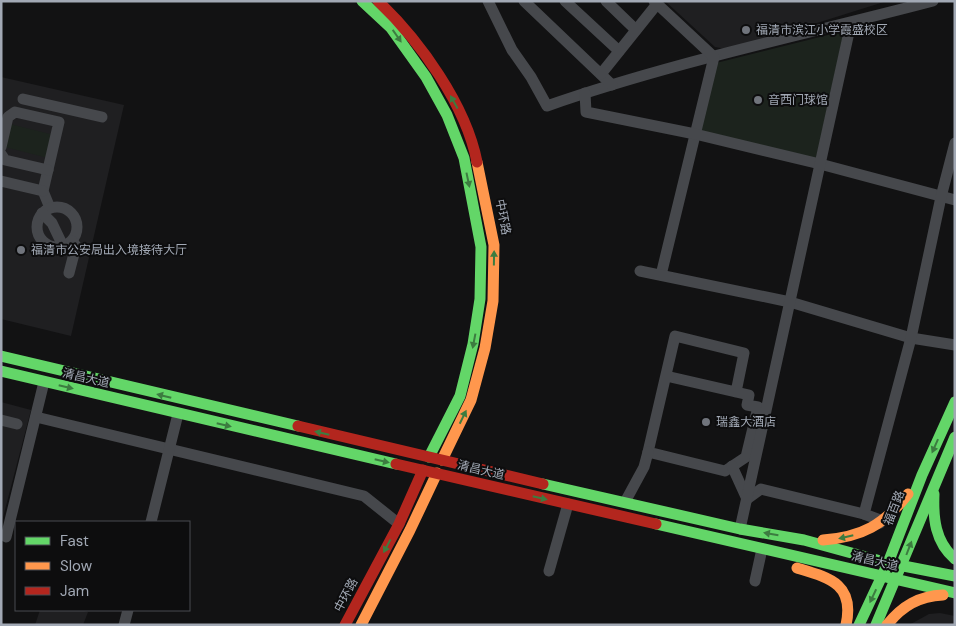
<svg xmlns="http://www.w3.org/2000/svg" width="956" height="626" font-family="'DM Sans','Noto Sans SC',sans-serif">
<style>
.built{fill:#1f1f21}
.pitch{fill:#1c231d}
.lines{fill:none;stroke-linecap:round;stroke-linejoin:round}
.street{stroke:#46484c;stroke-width:11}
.fast{stroke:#63d668;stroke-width:11}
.slow{stroke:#ff974d;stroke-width:11}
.jam{stroke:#b3261e;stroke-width:11}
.oneway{fill:#3c7c40}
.poi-dot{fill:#70747c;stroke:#0d0d0e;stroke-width:2}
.labels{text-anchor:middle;stroke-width:4;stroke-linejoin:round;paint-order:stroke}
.poi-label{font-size:12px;fill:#a2a9b5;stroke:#0d0d0e;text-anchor:start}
.street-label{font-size:12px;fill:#a2a9b5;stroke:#0d0d0e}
</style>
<rect width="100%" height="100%" fill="#121213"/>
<!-- built -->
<g class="built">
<polygon points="665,1 887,1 731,50 715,47"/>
<polygon points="1,77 124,105 71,336 1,319"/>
<polygon points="1,402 31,410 1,525"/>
<polygon points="40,610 80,610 88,612 83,625 35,625"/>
<polygon points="940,613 955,616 955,625 909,625 929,614"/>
</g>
<!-- pitch -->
<g class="pitch">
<polygon points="844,31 816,159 701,131 716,63"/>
<polygon points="10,124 54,135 48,158 5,147"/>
</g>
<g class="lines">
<!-- street -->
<g class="street">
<path d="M488,1L512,50L531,77L547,106C673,62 804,35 933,1"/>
<polyline points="524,1 612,85"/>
<polyline points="565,1 619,51"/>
<polyline points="606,1 636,30"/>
<polyline points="654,1 714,57 661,275"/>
<polyline points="601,74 657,4"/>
<polyline points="585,93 586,112 695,134 820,164 955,200"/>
<polyline points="23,99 102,117"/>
<polyline points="1,147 8,117 15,112 59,122 43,191 50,208"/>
<polyline points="1,154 5,160 48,170"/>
<polyline points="1,181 43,191"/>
<circle cx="57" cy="227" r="20"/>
<polyline points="42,213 52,223 63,246"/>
<polyline points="640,271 790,302 911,338 955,345"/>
<polyline points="69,273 76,246 72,241"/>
<polyline points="666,376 749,395 747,405 758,407 746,457 725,471 648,452 675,336 744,353 736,392"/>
<polyline points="36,417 364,496 399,524"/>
<polyline points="1,420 17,424"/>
<polyline points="732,466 747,499 761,489 864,514"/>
<polyline points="625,502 644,467 648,452"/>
<polyline points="151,522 178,414"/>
<polyline points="880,523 880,520 864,514 911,338 941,197 955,143"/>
<polyline points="740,529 851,23"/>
<polyline points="6,537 44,382"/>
<polyline points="549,571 568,504"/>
<polyline points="755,581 762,549"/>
<polyline points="124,625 128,610"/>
</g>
<!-- fast -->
<g class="fast">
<polyline points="362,1 391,28 426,77 447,115 464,158 481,247 480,299 473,344 460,396 429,457"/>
<polyline points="1,356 298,426"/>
<polyline points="1,371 396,464"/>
<polyline points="543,484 740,529 804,540 888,563 955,576"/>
<path d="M934,494C933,518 935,542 955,559"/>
<polyline points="656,524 955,593"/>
<polyline points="859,625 888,563 922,475 955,402"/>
<polyline points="876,625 955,437"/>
</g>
<!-- slow -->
<g class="slow">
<polyline points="442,460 471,400 485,348 493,301 494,245 477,162"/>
<path d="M823,540C862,537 884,525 908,494"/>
<path d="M797,568C830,578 855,584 846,625"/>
<polyline points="361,625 410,530 437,473"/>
<path d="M887,625C902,606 919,596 943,595"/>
</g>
<!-- jam -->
<g class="jam">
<path d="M378,1C420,41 466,105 477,162"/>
<polyline points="298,426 543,484"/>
<polyline points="396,464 656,524"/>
<polyline points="345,625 399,524 423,470"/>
</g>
</g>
<!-- one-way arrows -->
<defs><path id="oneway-solid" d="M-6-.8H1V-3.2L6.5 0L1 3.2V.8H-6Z" transform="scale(1.25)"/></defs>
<g class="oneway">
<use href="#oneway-solid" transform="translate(397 36) rotate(55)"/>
<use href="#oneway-solid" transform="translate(454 102) rotate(-119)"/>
<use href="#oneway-solid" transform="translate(468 180) rotate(78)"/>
<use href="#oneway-solid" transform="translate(494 258) rotate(-89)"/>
<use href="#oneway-solid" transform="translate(474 341) rotate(101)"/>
<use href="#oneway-solid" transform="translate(66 387) rotate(13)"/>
<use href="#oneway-solid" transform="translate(164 396) rotate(-166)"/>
<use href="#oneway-solid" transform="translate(463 417) rotate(-64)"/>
<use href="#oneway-solid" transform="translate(224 425) rotate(13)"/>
<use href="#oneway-solid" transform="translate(322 433) rotate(-167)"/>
<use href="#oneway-solid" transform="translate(935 446) rotate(114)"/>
<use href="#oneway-solid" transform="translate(382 461) rotate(13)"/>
<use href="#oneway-solid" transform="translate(540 498) rotate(13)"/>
<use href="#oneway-solid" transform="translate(771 534) rotate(-170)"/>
<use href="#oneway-solid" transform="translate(846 537) rotate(167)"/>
<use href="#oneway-solid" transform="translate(387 546) rotate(118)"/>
<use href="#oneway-solid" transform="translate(909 548) rotate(-69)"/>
<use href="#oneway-solid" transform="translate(873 596) rotate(115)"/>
</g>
<!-- markers -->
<g class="poi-dot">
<circle cx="746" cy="30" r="5"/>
<circle cx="758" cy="100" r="5"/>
<circle cx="21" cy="250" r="5"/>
<circle cx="706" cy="422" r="5"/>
</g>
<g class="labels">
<!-- poi labels -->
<g class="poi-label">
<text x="756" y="34">福清市滨江小学霞盛校区</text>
<text x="768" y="104">音西门球馆</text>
<text x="31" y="254">福清市公安局出入境接待大厅</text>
<text x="716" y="426">瑞鑫大酒店</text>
</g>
<!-- street labels -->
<g class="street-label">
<text transform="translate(503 217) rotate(79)" y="4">中环路</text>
<text transform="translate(86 378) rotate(13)" y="4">清昌大道</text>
<text transform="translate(481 470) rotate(13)" y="4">清昌大道</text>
<text transform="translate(894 508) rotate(-69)" y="4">福百路</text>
<text transform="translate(875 561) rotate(13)" y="4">清昌大道</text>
<text transform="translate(346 595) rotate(-62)" y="4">中环路</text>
</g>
</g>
<!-- border -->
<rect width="956" height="626" fill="none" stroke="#a2a9b5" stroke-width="5"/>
<!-- legend -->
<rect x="15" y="521" width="175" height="90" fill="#0d0d0e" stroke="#494b51"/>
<rect x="25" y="537" width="25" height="8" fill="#63d668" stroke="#494b51"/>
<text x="60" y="546" font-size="15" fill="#a2a9b5">Fast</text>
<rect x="25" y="562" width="25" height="8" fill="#ff974d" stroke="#494b51"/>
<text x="60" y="571" font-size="15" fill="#a2a9b5">Slow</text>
<rect x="25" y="587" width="25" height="8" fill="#b3261e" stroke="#494b51"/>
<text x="60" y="596" font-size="15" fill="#a2a9b5">Jam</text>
</svg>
